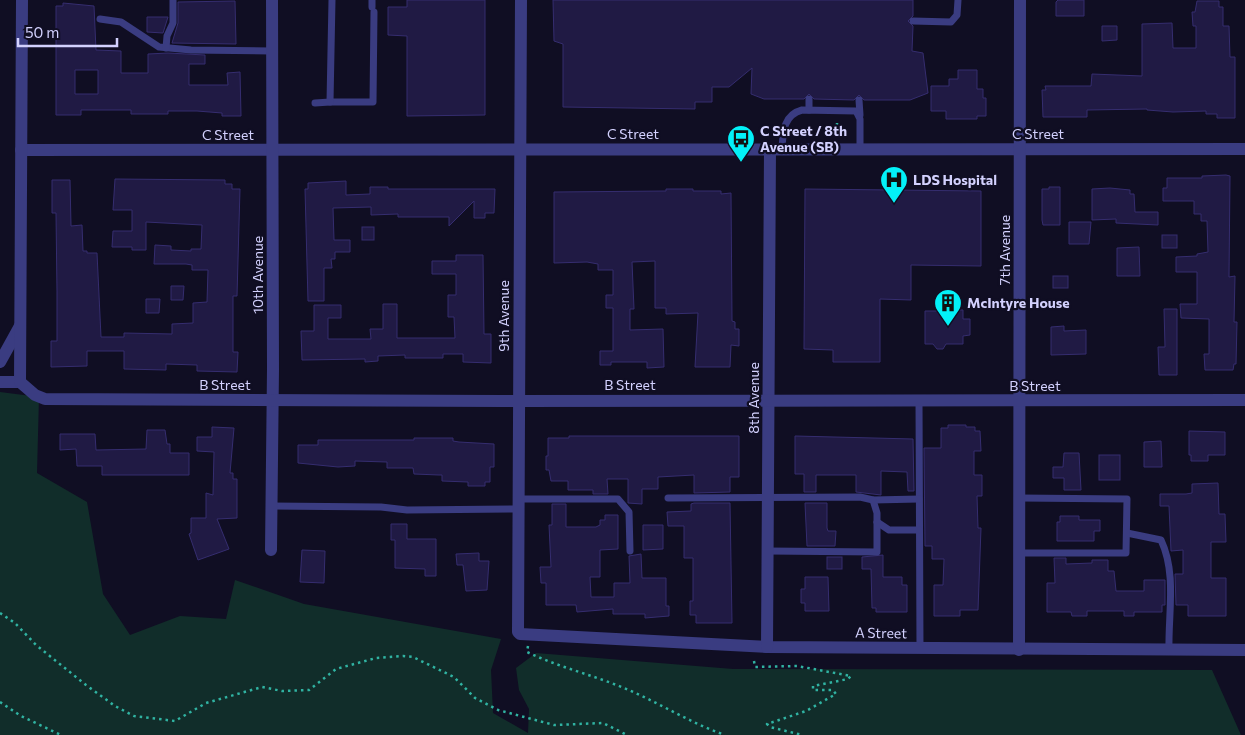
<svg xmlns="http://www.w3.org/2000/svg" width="1245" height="735" font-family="Commissioner,sans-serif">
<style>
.green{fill:#112d2a}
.building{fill:#201a44;stroke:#352d6f;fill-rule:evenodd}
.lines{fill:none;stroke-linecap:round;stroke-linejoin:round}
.path{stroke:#30b3a2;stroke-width:2.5;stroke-dasharray:2.5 4;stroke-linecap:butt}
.service{stroke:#3a3c81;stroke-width:7}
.minor{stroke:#3a3c81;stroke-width:12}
.tertiary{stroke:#3a3c81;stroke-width:12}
.labels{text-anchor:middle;stroke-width:4.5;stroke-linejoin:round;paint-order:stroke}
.poi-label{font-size:14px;font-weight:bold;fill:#d3d1fe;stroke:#100e23;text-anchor:start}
.street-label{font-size:14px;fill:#d3d1fe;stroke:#100e23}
</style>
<rect width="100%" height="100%" fill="#100e23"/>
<!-- green -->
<polygon class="green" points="0,392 39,397 37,473 87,502 103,594 130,635 180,616 226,619 235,580 304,604 501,639 491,670 493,713 528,733 529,709 519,690 516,668 536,653 733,669 1212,670 1241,735 0,735"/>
<!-- building -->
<g class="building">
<polygon points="407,0 485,0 485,115 407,116 407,36 388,35 388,7 407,7"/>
<polygon points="553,0 913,0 913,16 908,21 913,26 912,51 923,53 928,93 910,100 864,100 859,95 854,100 814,99 809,94 804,99 764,99 751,94 752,68 729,87 712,87 712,102 695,102 695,109 563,107 563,44 554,41"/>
<polygon points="1058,0 1084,0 1084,16 1056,16 1056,2"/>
<polygon points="235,1 236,44 172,43 178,23 178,2"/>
<polygon points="1197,1 1219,1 1219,7 1223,7 1223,26 1229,26 1230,57 1235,57 1235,118 1217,118 1217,114 1206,114 1206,111 1173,112 1147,110 1147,109 1087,110 1087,117 1043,117 1042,90 1046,90 1045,86 1091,86 1092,74 1142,76 1142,24 1172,23 1173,48 1196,48 1196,26 1193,26 1192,12 1195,12"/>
<path d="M63,3L94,6L96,50L121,51V73H148V54L168,53L205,55V64H189V85H228L227,73L240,72L241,116H222V113L197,111H168V114H131V110H81V115H56V6H63ZM75,70H98V94H75Z"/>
<polygon points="147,17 168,17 163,33 147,32"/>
<polygon points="1102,26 1117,26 1117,40 1102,41"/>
<polygon points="958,70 977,70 977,89 983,89 983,98 986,98 986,116 977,116 977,119 946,119 946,111 931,111 931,86 949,86 949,79 958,79"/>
<polygon points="1226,175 1230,176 1229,277 1235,276 1234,322 1237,322 1236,364 1234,364 1233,370 1205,370 1204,354 1209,354 1209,319 1181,318 1180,304 1197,304 1197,272 1176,272 1176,257 1197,256 1197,254 1208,252 1207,221 1201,221 1201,214 1194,214 1194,201 1163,201 1163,188 1167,188 1167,178 1202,178 1202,176"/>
<polygon points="115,179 225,180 225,184 232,184 232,189 240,189 237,296 233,296 233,352 238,352 237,372 197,371 197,365 166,364 166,370 124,369 124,351 87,351 87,366 51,367 51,341 57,341 57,292 56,213 52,213 52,180 70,180 71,226 82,225 83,251 87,251 87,253 97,253 101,337 124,337 124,333 172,334 172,324 193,323 193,303 207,302 208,270 192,270 192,265 186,264 154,264 155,245 171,246 171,250 191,251 191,249 201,249 202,225 146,222 146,250 132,250 132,247 112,247 113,231 132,231 132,210 113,210"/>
<polygon points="346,181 346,195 370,194 370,187 388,187 388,189 495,189 494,213 485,213 485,218 474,218 474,201 449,226 449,217 398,217 398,214 371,215 371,207 333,208 334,240 350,240 350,252 335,252 335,259 331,259 332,268 324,268 324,301 308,301 305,189 308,189 308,183"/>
<polygon points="1049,187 1060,187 1060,225 1043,225 1042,220 1042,189 1049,189"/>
<polygon points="1110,188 1130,190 1130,194 1134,194 1135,212 1158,212 1158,225 1116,223 1116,219 1092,220 1092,189"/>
<polygon points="666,189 693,189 693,191 721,191 721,194 731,193 732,321 735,322 735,329 739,329 739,346 731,345 730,367 695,367 698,313 666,314 666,308 655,308 655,261 632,262 634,309 630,309 630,330 663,329 664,367 647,368 647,362 611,362 611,365 600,365 600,351 613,351 613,308 606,308 606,295 613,295 613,270 598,270 598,264 587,262 554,263 554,192 666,191"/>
<polygon points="805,189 981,191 981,266 911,265 911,300 880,299 880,362 833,362 833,350 804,349"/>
<polygon points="1069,222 1091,222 1089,244 1069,244"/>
<rect x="362" y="227" width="12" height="13"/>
<rect x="1162" y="235" width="15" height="13"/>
<polygon points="1139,247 1140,276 1117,276 1117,248"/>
<polygon points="456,255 483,255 484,334 491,334 491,363 463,362 463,354 443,354 443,358 405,358 405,355 378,356 378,361 365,362 365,359 302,360 301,331 314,331 314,305 341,305 341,318 328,318 328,339 371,339 370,329 383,329 383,304 397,304 397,338 455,338 454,317 448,317 448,295 456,295 456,274 432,274 432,261 456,261"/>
<rect x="1053" y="276" width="15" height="12"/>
<polygon points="171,286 184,286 183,300 171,300"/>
<polygon points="146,299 160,299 159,313 146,313"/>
<polygon points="945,305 950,307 952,310 963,310 963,319 970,319 970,335 963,336 963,344 946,344 943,349 937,349 933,344 925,344 925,311 940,311"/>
<polygon points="1164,309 1177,309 1177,375 1159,375 1158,347 1165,347"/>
<polygon points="1064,326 1064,331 1086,330 1086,354 1051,355 1051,327"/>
<polygon points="948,425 966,425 966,427 975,427 975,431 980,431 981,451 974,451 974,475 982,475 982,496 977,496 978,528 981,528 978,610 960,610 960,616 934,616 934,585 943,585 944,559 932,559 932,546 925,546 924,448 941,448 941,428 948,428"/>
<polygon points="212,427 234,428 230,473 233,473 233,479 237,479 237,518 217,519 229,549 198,560 189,534 191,533 191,518 206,518 206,493 213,495 214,452 197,451 197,437 212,437"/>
<polygon points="147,430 165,430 167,444 170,444 170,453 189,453 189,475 102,475 102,466 77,466 76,449 60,450 60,434 95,434 96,450 146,449"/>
<polygon points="1189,431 1225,432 1225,455 1208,455 1208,461 1191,461 1191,455 1189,455"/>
<polygon points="569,436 739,436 739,477 730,477 730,492 694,493 694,475 658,477 658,489 642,489 642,504 628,503 628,479 607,479 608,494 593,494 593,490 568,490 568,481 551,481 549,470 546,470 546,456 548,456 548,438 569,438"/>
<polygon points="795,436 913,439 914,491 908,491 907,472 881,471 881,495 856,492 856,475 816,475 816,492 804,492 804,474 795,474"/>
<polygon points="414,438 453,438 453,441 459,442 494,444 494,467 490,467 490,482 485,482 485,486 468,486 468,482 442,481 442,475 439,475 414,474 413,468 387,468 387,462 355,461 355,466 338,467 298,463 298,445 318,445 318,440 414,440"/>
<polygon points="1161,441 1162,467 1144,467 1144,442"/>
<polygon points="1064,453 1079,453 1081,490 1064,490 1064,478 1053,478 1053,467 1063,467"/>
<rect x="1099" y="455" width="21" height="25"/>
<polygon points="1218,483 1219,514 1225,514 1226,542 1211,542 1211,578 1226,578 1226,616 1188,616 1188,605 1176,605 1175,574 1183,574 1183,550 1171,551 1169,506 1160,506 1160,494 1186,494 1192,493 1192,484"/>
<polygon points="730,503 732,623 696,623 696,615 690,615 690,601 693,601 693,558 684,558 684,526 668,526 667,512 691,511 691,504 694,503"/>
<polygon points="805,503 827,503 827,528 828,531 836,531 835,546 807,546"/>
<polygon points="552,504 566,504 566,527 596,527 600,525 600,520 605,520 605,515 618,515 618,549 600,550 600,577 590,577 591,597 614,597 614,583 630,583 629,556 641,554 642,578 666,578 666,606 669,606 669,616 645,618 645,614 613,614 613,609 577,612 576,605 546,605 546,583 541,583 540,567 551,567 549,525 552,525"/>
<polygon points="1060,516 1079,516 1079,520 1100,520 1100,531 1094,531 1094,541 1057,541 1057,522 1060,522"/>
<polygon points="391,524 407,524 407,539 436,539 436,576 425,576 425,569 395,568 395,540 391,540"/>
<polygon points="643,525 663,525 663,549 643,550"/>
<polygon points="302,550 325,551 324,583 300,582"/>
<polygon points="479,553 479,561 489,561 487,590 466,591 463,565 457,565 456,554"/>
<polygon points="883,555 883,577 902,577 902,585 907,585 907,612 876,612 876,608 872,608 871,569 862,569 862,557"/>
<rect x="827" y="557" width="15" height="12"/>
<polygon points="1054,558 1066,558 1066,564 1092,563 1092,560 1108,560 1108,571 1114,571 1116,591 1144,591 1144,580 1165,580 1165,605 1162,605 1162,612 1134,612 1134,616 1124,616 1124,611 1087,611 1087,616 1072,616 1071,612 1047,612 1047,583 1055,583"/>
<polygon points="805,577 828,577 829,611 805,611 805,603 801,603 801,589 805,589"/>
</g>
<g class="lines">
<!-- path -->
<g class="path">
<polyline points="837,132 837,119"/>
<polyline points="0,613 15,623 36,645 86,685 115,706 134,716 175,721 206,703 262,687 282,691 309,690 336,669 376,658 403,656 413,657 454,677 475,698 498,710 554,725 603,723 627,735"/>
<path d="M528,646L527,652C558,667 593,675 624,688C658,702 690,723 725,735"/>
<polyline points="754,661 755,667 797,666 851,676 848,679 813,686 813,690 833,690 836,694 806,711 767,724 770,727 802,735"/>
<polyline points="0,702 21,716 61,735"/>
</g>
<!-- service -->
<g class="service">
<polyline points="332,0 330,102 373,102 374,12"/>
<polyline points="372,0 372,7"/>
<polyline points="100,19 121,22 159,47 191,50 272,51"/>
<polyline points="913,21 951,22 957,15 958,0"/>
<polyline points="166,48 167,36 173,23 173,0"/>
<polyline points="859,100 860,115"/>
<polyline points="315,103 330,102"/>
<polyline points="809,110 809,99"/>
<path d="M782,149C783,133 783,115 802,110L856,111L860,119V149"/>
<polyline points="919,401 920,648"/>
<polyline points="668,498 860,497 873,500 919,499"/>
<polyline points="519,499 618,499 629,512 630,551"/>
<polyline points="272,506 381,507 407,510 519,509"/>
<polyline points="877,522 889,530 919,530"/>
<path d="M1127,533L1161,540C1177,574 1168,614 1169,650"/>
<polyline points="768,551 877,552 877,513 873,500"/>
<polyline points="1020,553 1126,553 1127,499 1020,498"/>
</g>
<!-- minor -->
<g class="minor">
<polyline points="521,0 518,632 520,634 767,647 1245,650"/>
<polyline points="21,150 1245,149"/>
<polyline points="0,362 20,326"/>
<polyline points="0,382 20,382"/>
<polyline points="271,550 273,369 272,0"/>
<polyline points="767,647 770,149"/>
<polyline points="1019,650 1020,0"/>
</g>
<!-- tertiary -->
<polyline class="tertiary" points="22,0 20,382 35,395 45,399 501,401 1245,400"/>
</g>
<!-- icons -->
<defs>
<symbol id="bus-pin" viewBox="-11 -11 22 30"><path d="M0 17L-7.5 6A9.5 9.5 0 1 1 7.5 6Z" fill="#03f1f8" stroke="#100e23"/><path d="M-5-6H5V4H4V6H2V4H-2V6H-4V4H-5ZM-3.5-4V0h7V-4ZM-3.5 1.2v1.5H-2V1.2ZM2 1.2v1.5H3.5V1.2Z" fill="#111"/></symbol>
<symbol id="hospital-pin" viewBox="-11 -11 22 30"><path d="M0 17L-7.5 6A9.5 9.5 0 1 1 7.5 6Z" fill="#03f1f8" stroke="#100e23"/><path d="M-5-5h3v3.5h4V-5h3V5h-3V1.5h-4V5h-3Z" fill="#111"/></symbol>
<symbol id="building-pin" viewBox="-11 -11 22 30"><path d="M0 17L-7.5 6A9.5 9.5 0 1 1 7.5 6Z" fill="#03f1f8" stroke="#100e23"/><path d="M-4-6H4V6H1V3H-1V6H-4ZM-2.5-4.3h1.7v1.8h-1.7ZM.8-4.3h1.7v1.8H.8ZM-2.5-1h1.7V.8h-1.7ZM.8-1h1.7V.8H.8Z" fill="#111"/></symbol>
</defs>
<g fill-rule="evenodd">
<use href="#bus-pin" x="725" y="123" width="32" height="43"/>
<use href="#hospital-pin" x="878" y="164" width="32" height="43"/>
<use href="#building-pin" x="932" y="287" width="32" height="43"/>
</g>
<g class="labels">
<!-- poi labels -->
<g class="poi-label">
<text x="760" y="136">C Street / 8th<tspan x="760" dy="16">Avenue (SB)</tspan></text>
<text x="913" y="185">LDS Hospital</text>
<text x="967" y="308">McIntyre House</text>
</g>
<!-- street labels -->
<g class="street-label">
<text x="633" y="139">C Street</text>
<text x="1038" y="139">C Street</text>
<text x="228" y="140">C Street</text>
<text transform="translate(1005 250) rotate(-90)" y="5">7th Avenue</text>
<text transform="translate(258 275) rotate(-90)" y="5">10th Avenue</text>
<text transform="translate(504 316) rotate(-90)" y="5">9th Avenue</text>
<text x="225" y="390">B Street</text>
<text x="630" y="390">B Street</text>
<text x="1035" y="391">B Street</text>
<text transform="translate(754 398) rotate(-90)" y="5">8th Avenue</text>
<text transform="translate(881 633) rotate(1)" y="5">A Street</text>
</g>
</g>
<!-- scale -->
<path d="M18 38v8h99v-8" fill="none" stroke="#d3d1fe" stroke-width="2.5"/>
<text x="25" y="38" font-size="15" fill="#d3d1fe" stroke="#100e23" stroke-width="4" paint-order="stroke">50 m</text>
</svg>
